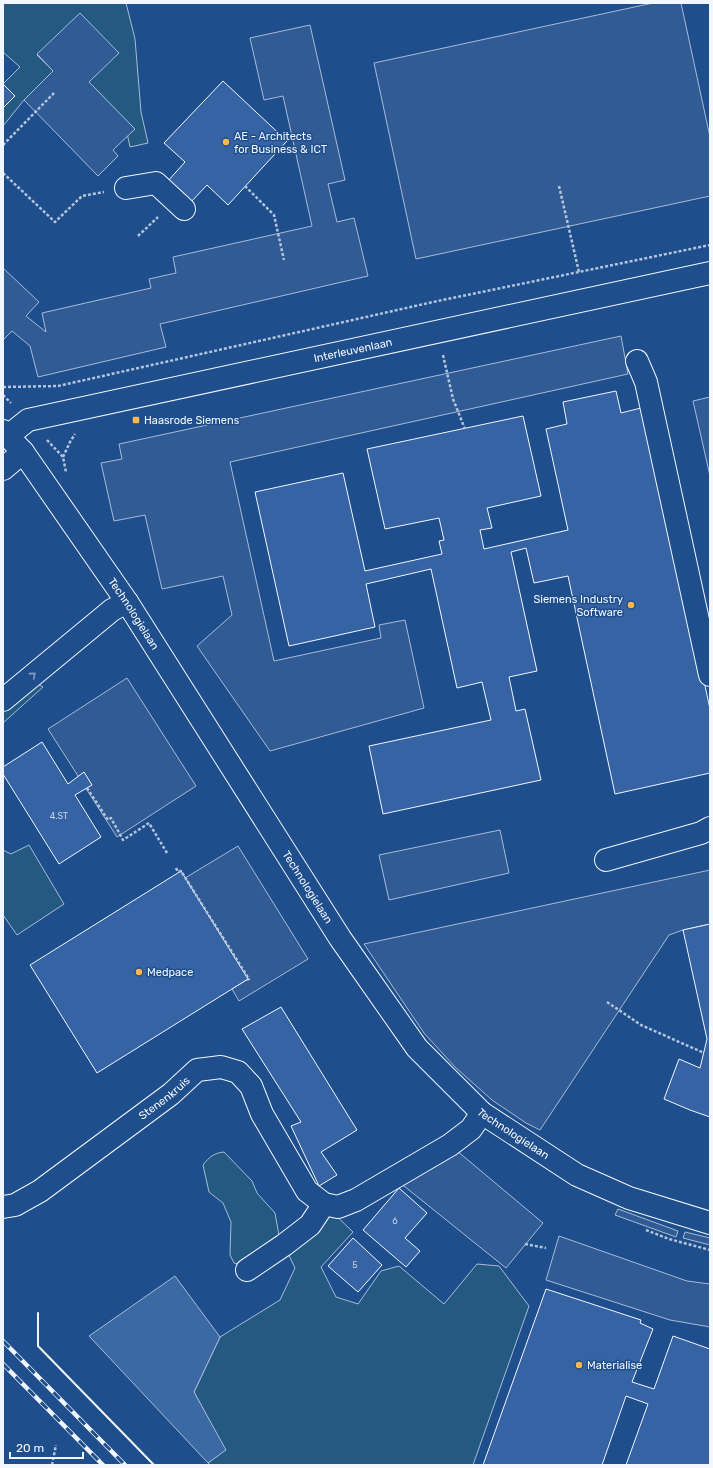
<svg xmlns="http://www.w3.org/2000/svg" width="713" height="1468" font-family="Rubik,sans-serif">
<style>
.green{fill:#245a82;stroke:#a8bbd7}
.parking{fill:#305b95;stroke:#a8bbd7}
.water{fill:#3b69a3;stroke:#a8bbd7}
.building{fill:#3563a3;stroke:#f2f6ff}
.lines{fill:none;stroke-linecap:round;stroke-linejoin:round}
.minor-casing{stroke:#f2f6ff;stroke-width:24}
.path{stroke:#b3c4dc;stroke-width:2.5;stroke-dasharray:3 2;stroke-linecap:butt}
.minor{stroke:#1f4e8c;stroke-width:22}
.rail-casing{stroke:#f2f6ff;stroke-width:4.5}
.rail{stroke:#1f4e8c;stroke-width:3;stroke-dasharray:9;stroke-linecap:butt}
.wall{stroke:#f2f6ff;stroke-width:2}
.oneway{stroke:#7e9ac0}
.poi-dot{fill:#ffb74d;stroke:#1f4e8c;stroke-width:1.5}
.labels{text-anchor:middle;stroke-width:3;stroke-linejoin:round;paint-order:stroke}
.number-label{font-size:9px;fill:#c3d1e8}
.poi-label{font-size:11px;fill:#f2f6ff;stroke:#1f4e8c;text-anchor:start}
.street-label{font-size:11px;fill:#f2f6ff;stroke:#1f4e8c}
</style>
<rect width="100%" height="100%" fill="#1f4e8c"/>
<!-- green -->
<g class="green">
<polygon points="3,3 126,3 135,39 141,112 148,143 130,147 124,119 89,82 37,55 53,71 24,100 3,126 3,108 15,96 3,84 20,67 3,52"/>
<polygon points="36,683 43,687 3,723 3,711"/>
<polygon points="29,845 64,904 17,935 3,915 3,850 11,854"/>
<path d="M224,1152L252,1181L257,1193L275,1213L280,1241L247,1266L234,1263L230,1255L231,1222L223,1203L209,1192L203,1165C209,1157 214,1153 224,1152Z"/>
<polygon points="324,1204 353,1232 321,1267 336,1297 358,1304 381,1271 399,1266 444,1304 477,1264 499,1266 529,1306 473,1465 210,1465 208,1463 225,1450 194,1392 220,1337 280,1300 295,1268 284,1245"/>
</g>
<!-- parking -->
<g class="parking">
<polygon points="653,3 681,3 710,137 710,196 416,259 374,63"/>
<polygon points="80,13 119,53 89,82 135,129 113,150 118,156 98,176 24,100 53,71 37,54"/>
<polygon points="310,25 345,180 328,184 337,222 354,218 368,276 160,324 166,347 38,377 30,346 12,331 3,340 3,268 39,302 26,316 46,332 42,313 151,288 149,279 176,273 173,257 312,226 283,96 264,100 250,38"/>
<polygon points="621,336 628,374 230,462 274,661 381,638 379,625 405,620 424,708 270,751 197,646 232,615 223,576 162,589 145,515 114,521 101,463 122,459 119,444"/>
<polygon points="710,397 710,476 693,401"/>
<polygon points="127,678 196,786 117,837 48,729"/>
<polygon points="500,830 509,873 389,900 379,855"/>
<polygon points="238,846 308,959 239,1001 232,989 248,979 185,878"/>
<polygon points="710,870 710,924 683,930 669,935 540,1130 526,1123 492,1100 455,1067 424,1033 364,944"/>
<polygon points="450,1145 543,1223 506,1268 394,1178"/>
<polygon points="618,1209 678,1231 676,1237 615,1215"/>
<polygon points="685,1232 710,1238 710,1245 683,1238"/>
<polygon points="559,1236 687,1281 710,1284 710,1327 670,1320 546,1280"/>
</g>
<!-- water -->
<polygon class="water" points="175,1276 220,1337 194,1392 226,1450 208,1463 89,1336"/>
<!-- building -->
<g class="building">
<polygon points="223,81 287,141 228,205 207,185 190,203 167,182 185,162 164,143"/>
<polygon points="3,84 15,96 3,108"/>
<polygon points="616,391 621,413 645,407 710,709 710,773 615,794 568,576 534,583 526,548 511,552 537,671 509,677 516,711 525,709 541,780 383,814 369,746 491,720 482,682 457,688 431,569 366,584 375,627 289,646 255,492 343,473 365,571 442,554 439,541 444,540 439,518 385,529 367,449 523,416 541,496 487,508 492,528 480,530 484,549 568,530 546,429 567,424 563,402"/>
<polygon points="42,742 68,784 84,772 92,785 75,795 101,837 59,864 3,774 3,767"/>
<polygon points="181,871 248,979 97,1073 30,965"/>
<polygon points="710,924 710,1117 690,1110 664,1099 679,1059 700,1068 707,1039 683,930"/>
<polygon points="281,1007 357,1130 321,1152 337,1175 319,1186 291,1126 301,1122 242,1029"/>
<polygon points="399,1188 427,1213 405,1238 420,1251 406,1267 363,1230"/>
<polygon points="353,1238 382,1265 358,1292 328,1266"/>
<polygon points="546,1289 641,1320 640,1323 653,1329 632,1382 654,1389 673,1336 710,1349 710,1465 626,1465 648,1404 626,1396 602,1465 483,1465"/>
</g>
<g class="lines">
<defs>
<g id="minor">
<polyline points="126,188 156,183 184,209"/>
<polyline points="637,361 646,382 710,675"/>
<path id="s1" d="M3,431L23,452L127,602L340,938L417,1048L482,1113L577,1175L629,1198L710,1223"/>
<path id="s2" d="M8,436L28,420L710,273"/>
<polyline points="3,469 23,452"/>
<polyline points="3,700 112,610 127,602"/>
<polyline points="606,860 701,833 710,828"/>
<path id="s3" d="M3,1207L15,1205L40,1191L171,1094L197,1070L221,1067L238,1072L251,1086L262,1114L307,1191L324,1204L338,1207L356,1200L450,1145L471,1129L482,1113"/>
<polyline points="247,1270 284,1245 310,1225 324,1204"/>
</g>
</defs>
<!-- minor casing -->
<use href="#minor" class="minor-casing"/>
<!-- path -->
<g class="path">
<polyline points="3,145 54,93"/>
<polyline points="3,173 55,222 82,196 104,192"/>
<polyline points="245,186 274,215 284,260"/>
<polyline points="559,186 579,272"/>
<polyline points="138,236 158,217"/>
<polyline points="443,355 453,399 465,429"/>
<polyline points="3,387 58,386 433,302 710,245"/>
<polyline points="3,395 11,403"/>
<polyline points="47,440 63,457 66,472"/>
<polyline points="63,457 70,442 75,434"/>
<polyline points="87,788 108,820 111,818 123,840 149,823 167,853"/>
<polyline points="176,868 178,872 181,871 249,979 247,980"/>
<polyline points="607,1002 641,1025 704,1053"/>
<polyline points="646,1230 669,1239 710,1250"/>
<polyline points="525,1244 546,1248"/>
<polyline points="52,1465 56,1445"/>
</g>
<!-- minor -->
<use href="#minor" class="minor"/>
<defs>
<g id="rail">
<polyline points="3,1341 125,1465"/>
<polyline points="3,1364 103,1465"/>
</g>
</defs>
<!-- rail casing -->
<use href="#rail" class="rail-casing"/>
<!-- rail -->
<use href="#rail" class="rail"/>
<!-- wall -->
<polyline class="wall" points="38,1313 38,1346 154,1465"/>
</g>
<!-- one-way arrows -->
<defs><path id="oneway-chevron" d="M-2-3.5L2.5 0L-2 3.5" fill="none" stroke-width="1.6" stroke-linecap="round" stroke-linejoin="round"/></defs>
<use class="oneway" href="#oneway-chevron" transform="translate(33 675) rotate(-40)"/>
<!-- markers -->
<g class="poi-dot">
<circle cx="226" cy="142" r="4"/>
<rect x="132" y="416" width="8" height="8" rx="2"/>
<circle cx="631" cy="605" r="4"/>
<circle cx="139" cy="972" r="4"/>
<circle cx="579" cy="1365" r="4"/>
</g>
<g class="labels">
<!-- number labels -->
<g class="number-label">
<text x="59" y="819">4.ST</text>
<text x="395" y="1224">6</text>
<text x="355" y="1268">5</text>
</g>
<!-- poi labels -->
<g class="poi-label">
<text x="234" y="140">AE - Architects<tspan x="234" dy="13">for Business &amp; ICT</tspan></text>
<text x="144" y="424">Haasrode Siemens</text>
<text x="623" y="603" text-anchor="end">Siemens Industry<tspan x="623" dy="13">Software</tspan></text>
<text x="147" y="976">Medpace</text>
<text x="587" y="1369">Materialise</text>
</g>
<!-- street labels -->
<g class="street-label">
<text dy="4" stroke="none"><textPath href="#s2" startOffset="358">Interleuvenlaan</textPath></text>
<text dy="4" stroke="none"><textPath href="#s1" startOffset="225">Technologielaan</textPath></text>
<text dy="4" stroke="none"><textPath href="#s1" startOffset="549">Technologielaan</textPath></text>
<text dy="4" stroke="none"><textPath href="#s3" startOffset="196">Stenenkruis</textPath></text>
<text dy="4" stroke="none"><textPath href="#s1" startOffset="873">Technologielaan</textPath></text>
</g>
</g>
<!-- border -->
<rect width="713" height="1468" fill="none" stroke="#f2f6ff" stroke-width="8"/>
<!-- scale -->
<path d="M10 1452v6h73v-6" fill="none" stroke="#f2f6ff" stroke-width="2"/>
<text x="16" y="1452" font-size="12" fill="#f2f6ff" stroke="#1f4e8c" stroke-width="3" paint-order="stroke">20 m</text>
</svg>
